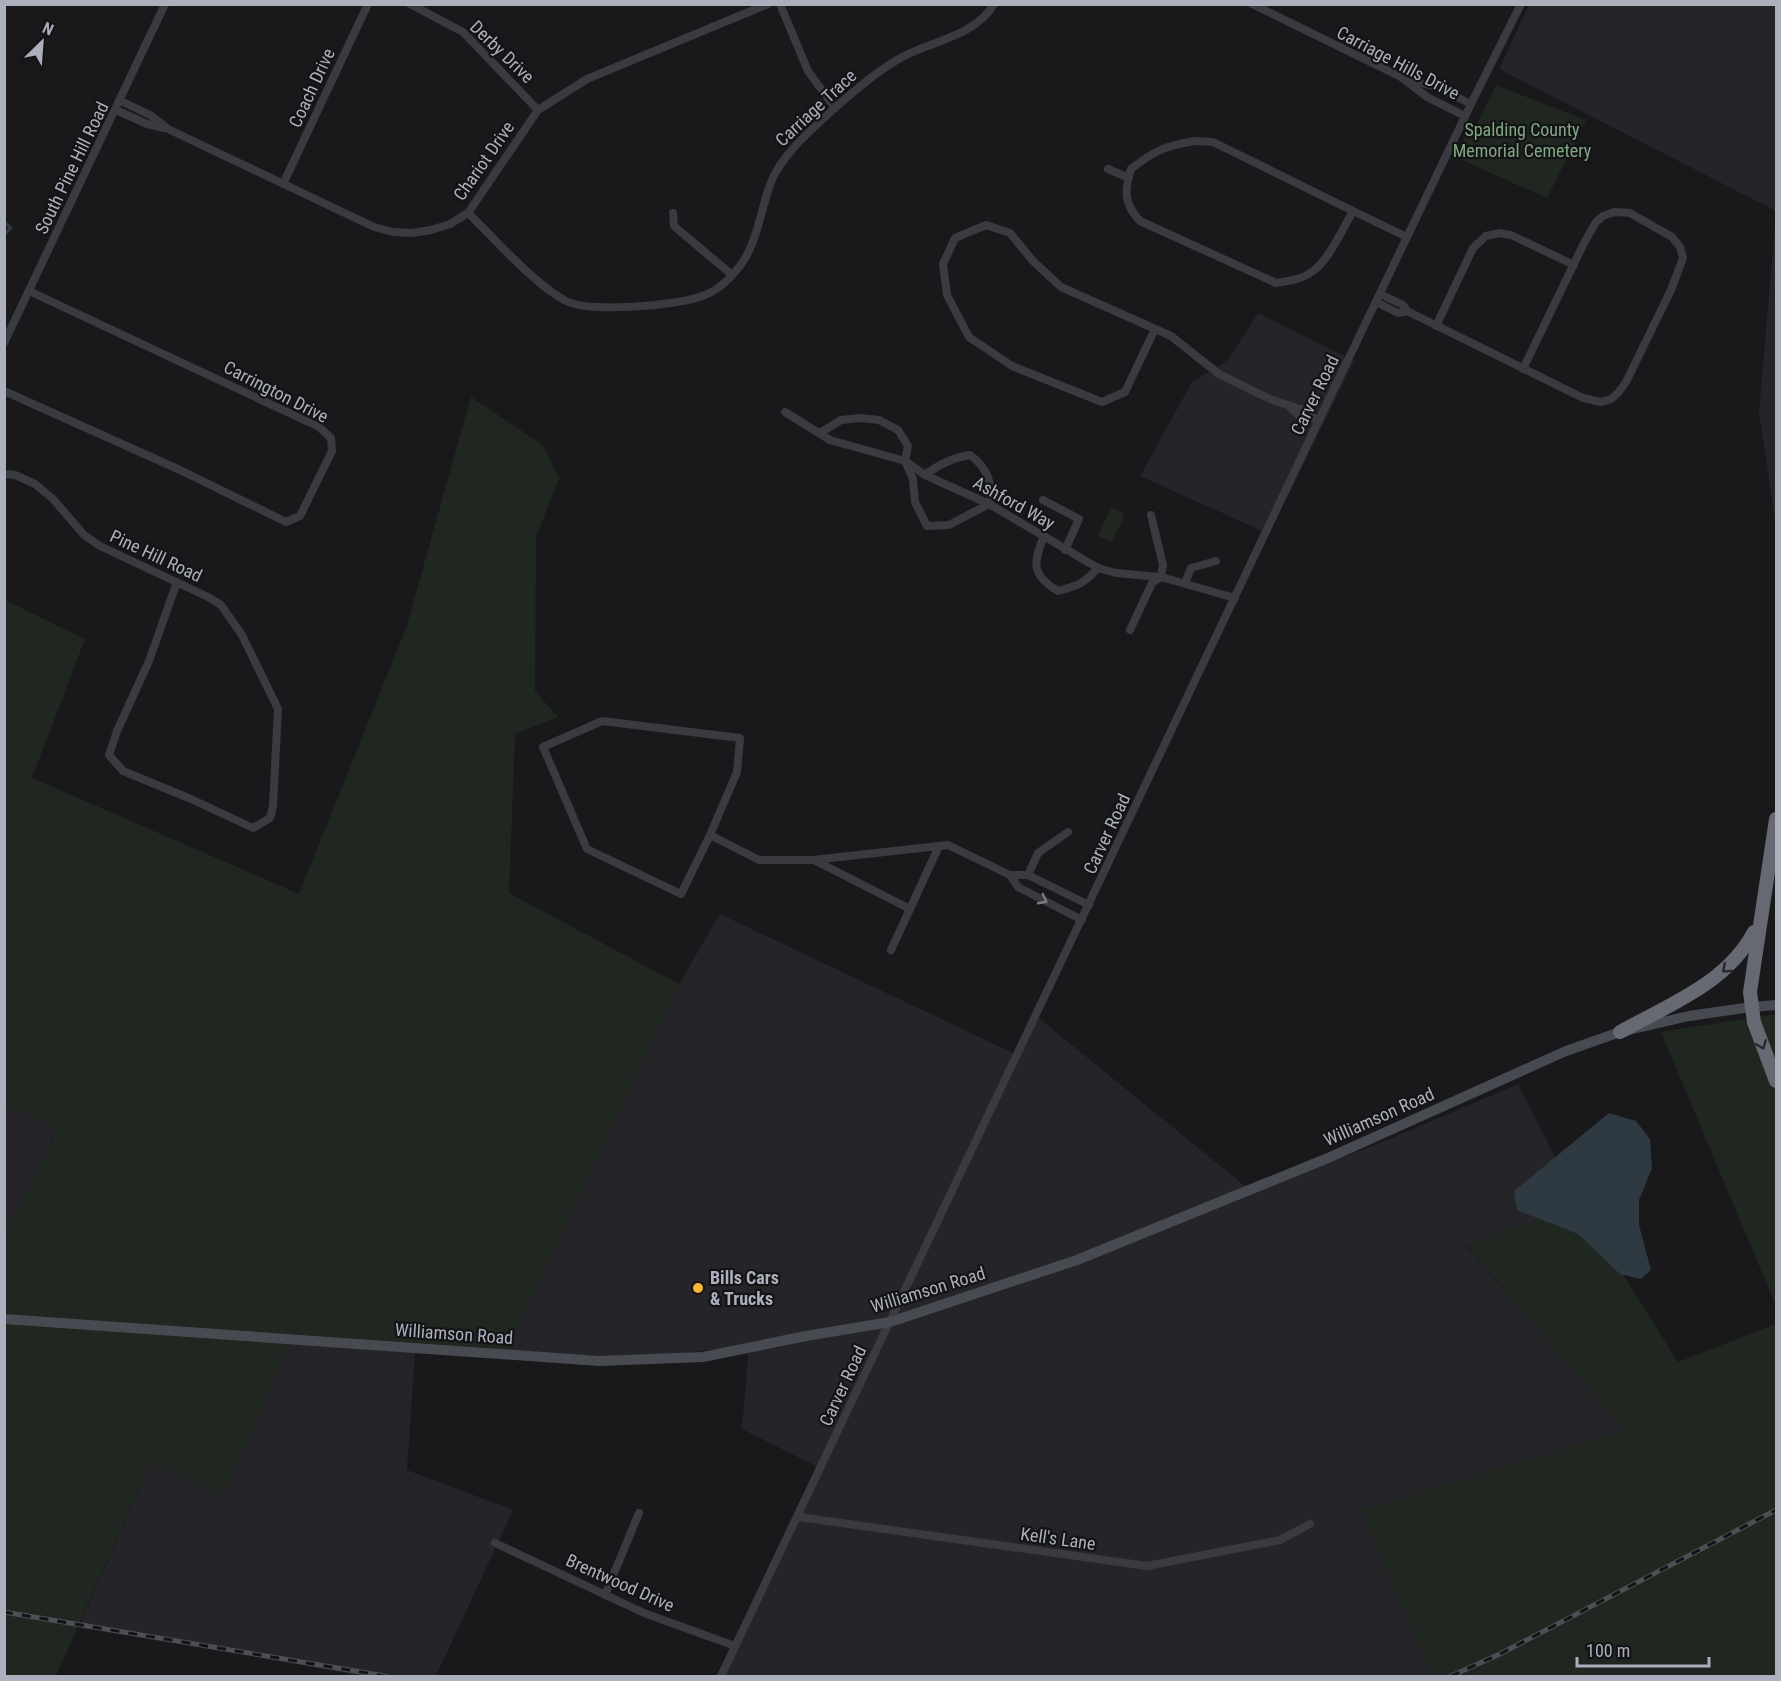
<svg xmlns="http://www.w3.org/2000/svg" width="1781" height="1681" font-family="'Roboto Condensed',sans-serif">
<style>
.built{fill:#252529}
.green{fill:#1f2720}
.water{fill:#2e3941}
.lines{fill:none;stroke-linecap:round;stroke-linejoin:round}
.stream{stroke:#2e3941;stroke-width:3}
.minor{stroke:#3a3b41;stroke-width:8}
.secondary{stroke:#484a51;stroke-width:10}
.motorway{stroke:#666972;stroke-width:14}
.rail-casing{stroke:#4d4f56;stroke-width:5}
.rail{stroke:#141417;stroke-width:3;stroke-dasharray:9;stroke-linecap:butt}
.oneway{stroke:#787b85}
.oneway2{stroke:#28292e}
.poi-dot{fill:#fab733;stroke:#141417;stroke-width:2}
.labels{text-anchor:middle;stroke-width:4.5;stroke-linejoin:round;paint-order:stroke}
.street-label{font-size:18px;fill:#abb0bc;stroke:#141417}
.park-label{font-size:18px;fill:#82a784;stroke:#141417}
.poi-label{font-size:18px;font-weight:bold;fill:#abb0bc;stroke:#141417;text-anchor:start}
</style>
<rect width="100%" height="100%" fill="#19191c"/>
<!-- built -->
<g class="built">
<polygon points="1529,5 1776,5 1776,211 1499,69"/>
<polygon points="1776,214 1776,526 1759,412"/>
<polygon points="1258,313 1354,361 1269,534 1140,476 1192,382 1227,362"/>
<polygon points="720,914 1015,1054 1035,1015 1251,1191 1378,1144 1518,1084 1580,1206 1465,1245 1626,1430 1362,1510 1431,1676 725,1676 822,1469 742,1429 749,1345 599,1363 505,1354 679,984"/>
<polygon points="5,1103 57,1129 5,1240"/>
<polygon points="292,1338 415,1353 407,1470 513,1510 436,1676 361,1676 80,1624 151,1462"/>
</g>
<!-- green -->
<g class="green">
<polygon points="1496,85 1586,120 1547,198 1455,157 1472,123 1477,124"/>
<polygon points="471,397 543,445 559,478 536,538 535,691 558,717 515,734 509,893 679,984 505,1354 292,1338 223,1496 151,1462 56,1676 5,1676 4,1240 57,1130 5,1103 5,600 85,639 32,778 299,894 406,628"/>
<polygon points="1111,507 1125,514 1112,542 1098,536"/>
<polygon points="1776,1014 1776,1306 1661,1032"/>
<polygon points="1580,1206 1678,1362 1776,1324 1776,1676 1431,1676 1362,1510 1625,1430 1465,1244"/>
</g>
<!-- water -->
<polygon class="water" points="1609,1113 1636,1121 1650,1139 1652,1168 1639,1200 1639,1225 1651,1270 1641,1279 1620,1274 1578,1234 1517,1210 1514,1191"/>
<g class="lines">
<!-- stream -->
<polyline class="stream" points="4,222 11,228 4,235"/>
<!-- minor -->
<g class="minor">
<polyline points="410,4 463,32 538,110"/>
<polyline points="780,4 808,71 835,108"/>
<polyline points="1252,4 1401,77 1427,97 1465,116"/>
<polyline points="1406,79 1436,87 1471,104"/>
<polyline points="121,101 150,115 168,129 374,227 393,232 412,233 431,230 450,224 468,213 538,110 587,79 768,4"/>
<polyline points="116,110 147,124 164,128"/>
<path d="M1194,141L1213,142L1353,211C1344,227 1328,261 1313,271C1303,279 1289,281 1276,283L1140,221C1124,204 1124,191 1131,169C1154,151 1165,146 1194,141Z"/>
<polyline points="1108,169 1129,178"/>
<polyline points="283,184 368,4"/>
<polyline points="1353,211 1407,237"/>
<path d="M468,213C495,239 534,284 566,301C590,313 679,306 705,295C720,289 732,277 742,263C758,240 761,208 771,182C783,153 813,128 836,107C855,90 875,73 897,60C928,41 974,38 994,4"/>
<polyline points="673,213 674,226 732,275"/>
<polyline points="1380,294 1403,305 1407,311"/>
<polyline points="1376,302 1398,313 1407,311 1583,398 1601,402 1611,399 1618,393 1626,382 1671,290 1683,258 1680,247 1672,237 1630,213 1614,212 1603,216 1596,222 1584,243 1523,369"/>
<polyline points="1436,326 1473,248 1486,236 1499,233 1511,235 1574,265"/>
<polyline points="1155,329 1125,392 1102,402 1012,366 969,337 947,295 943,264 955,238 986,225 1010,233 1033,261 1061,287 1171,336 1219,374 1270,399 1309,412 1313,418 1319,420"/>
<polyline points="4,343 165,4"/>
<polyline points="4,391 180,470 286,522 300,516 332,451 331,438 319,427 29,291"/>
<path d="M1290,407C1295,414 1303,420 1313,418"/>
<polyline points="785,412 830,440 905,461 925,475 989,504 1098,568 1116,573 1161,577 1235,598"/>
<path d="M820,433L841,420L861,418L879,420L898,430L908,446L905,461L913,479L915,502L927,526L949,525L989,504C995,486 986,466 970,455C952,458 940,464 925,475"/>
<polyline points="4,474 15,475 35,484 53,499 84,535 100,546 208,597 221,605 242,635 278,709 273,806 270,818 253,828 191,799 123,771 109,755 117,731 149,661 177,582"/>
<polyline points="1043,500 1079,519 1065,550"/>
<path d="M1044,536C1033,563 1031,575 1058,591C1077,586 1085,583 1098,568"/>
<polyline points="1185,583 1191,568 1216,561"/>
<polyline points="1130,630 1152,583 1161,577 1163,565 1151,515"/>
<polyline points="710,835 737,772 740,738 602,721 543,747 587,849 681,894 710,835 759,860 813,860 948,845 1010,875 1028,875 1089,905"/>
<polyline points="814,860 910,909 939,846"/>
<polyline points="1010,875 1018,887 1082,920"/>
<polyline points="1028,875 1038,853 1068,832"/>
<polyline points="891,950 910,909"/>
<polyline points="799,1517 1147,1566 1280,1540 1310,1524"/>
<polyline points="495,1543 644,1613 735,1646"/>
<polyline points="605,1595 639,1513"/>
<polyline points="721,1676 1319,420 1471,104 1521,4"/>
</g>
<!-- secondary -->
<polyline class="secondary" points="4,1319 599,1361 703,1357 806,1336 890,1322 1077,1260 1328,1158 1566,1051 1620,1032 1689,1016 1751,1007 1776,1005"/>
<!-- motorway -->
<g class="motorway">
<polyline points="1776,819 1750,992 1754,1022 1776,1081"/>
<path d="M1620,1032C1670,1004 1726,984 1754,932"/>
</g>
<defs>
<g id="rail">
<polyline points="4,1612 385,1676"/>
<polyline points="1451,1676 1500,1654 1776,1510"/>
</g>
</defs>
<!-- rail casing -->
<use href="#rail" class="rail-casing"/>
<!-- rail -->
<use href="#rail" class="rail"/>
</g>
<!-- one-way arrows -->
<defs><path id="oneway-chevron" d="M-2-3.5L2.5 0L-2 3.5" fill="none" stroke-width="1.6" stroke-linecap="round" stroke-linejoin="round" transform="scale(1.5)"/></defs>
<use class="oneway" href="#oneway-chevron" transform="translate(1043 900) rotate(28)"/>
<g class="oneway2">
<use href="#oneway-chevron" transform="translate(1726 969) rotate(138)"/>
<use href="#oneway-chevron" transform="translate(1762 1045) rotate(68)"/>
</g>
<!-- markers -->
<circle class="poi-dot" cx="698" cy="1288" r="6"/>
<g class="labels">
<!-- street labels -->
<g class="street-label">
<text transform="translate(502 52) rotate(44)" y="6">Derby Drive</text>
<text transform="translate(1398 63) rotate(28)" y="6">Carriage Hills Drive</text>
<text transform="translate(312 88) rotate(-65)" y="6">Coach Drive</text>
<text transform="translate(816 108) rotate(-43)" y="6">Carriage Trace</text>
<text transform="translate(484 161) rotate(-55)" y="6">Chariot Drive</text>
<text transform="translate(72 168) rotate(-64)" y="6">South Pine Hill Road</text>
<text transform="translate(276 392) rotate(27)" y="6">Carrington Drive</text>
<text transform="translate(1315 395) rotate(-64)" y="6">Carver Road</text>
<text transform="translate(1014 503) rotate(29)" y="6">Ashford Way</text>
<text transform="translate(156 556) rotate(25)" y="6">Pine Hill Road</text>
<text transform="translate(1107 834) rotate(-65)" y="6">Carver Road</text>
<text transform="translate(1379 1117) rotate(-24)" y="6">Williamson Road</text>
<text transform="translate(928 1290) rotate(-17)" y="6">Williamson Road</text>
<text transform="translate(454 1334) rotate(4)" y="6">Williamson Road</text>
<text transform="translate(843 1386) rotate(-65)" y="6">Carver Road</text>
<text transform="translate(1058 1539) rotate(8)" y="6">Kell's Lane</text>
<text transform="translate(620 1583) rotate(24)" y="6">Brentwood Drive</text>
</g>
<!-- park labels -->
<g class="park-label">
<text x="1522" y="136">Spalding County<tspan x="1522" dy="21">Memorial Cemetery</tspan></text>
</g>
<!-- poi labels -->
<g class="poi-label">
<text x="710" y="1284">Bills Cars<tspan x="710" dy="21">&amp; Trucks</tspan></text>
</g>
</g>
<!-- border -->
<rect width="1781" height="1681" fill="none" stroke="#abb0bc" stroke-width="12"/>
<!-- north arrow -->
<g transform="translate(42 42) rotate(25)" stroke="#141417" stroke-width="4.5" paint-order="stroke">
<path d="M0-4.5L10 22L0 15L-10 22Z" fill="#abb0bc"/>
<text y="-9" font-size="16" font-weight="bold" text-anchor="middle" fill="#abb0bc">N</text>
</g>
<!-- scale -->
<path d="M1577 1657v9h132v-9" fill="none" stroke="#abb0bc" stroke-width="3"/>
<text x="1586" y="1657" font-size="18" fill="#abb0bc" stroke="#141417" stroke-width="4.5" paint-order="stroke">100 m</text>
</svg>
